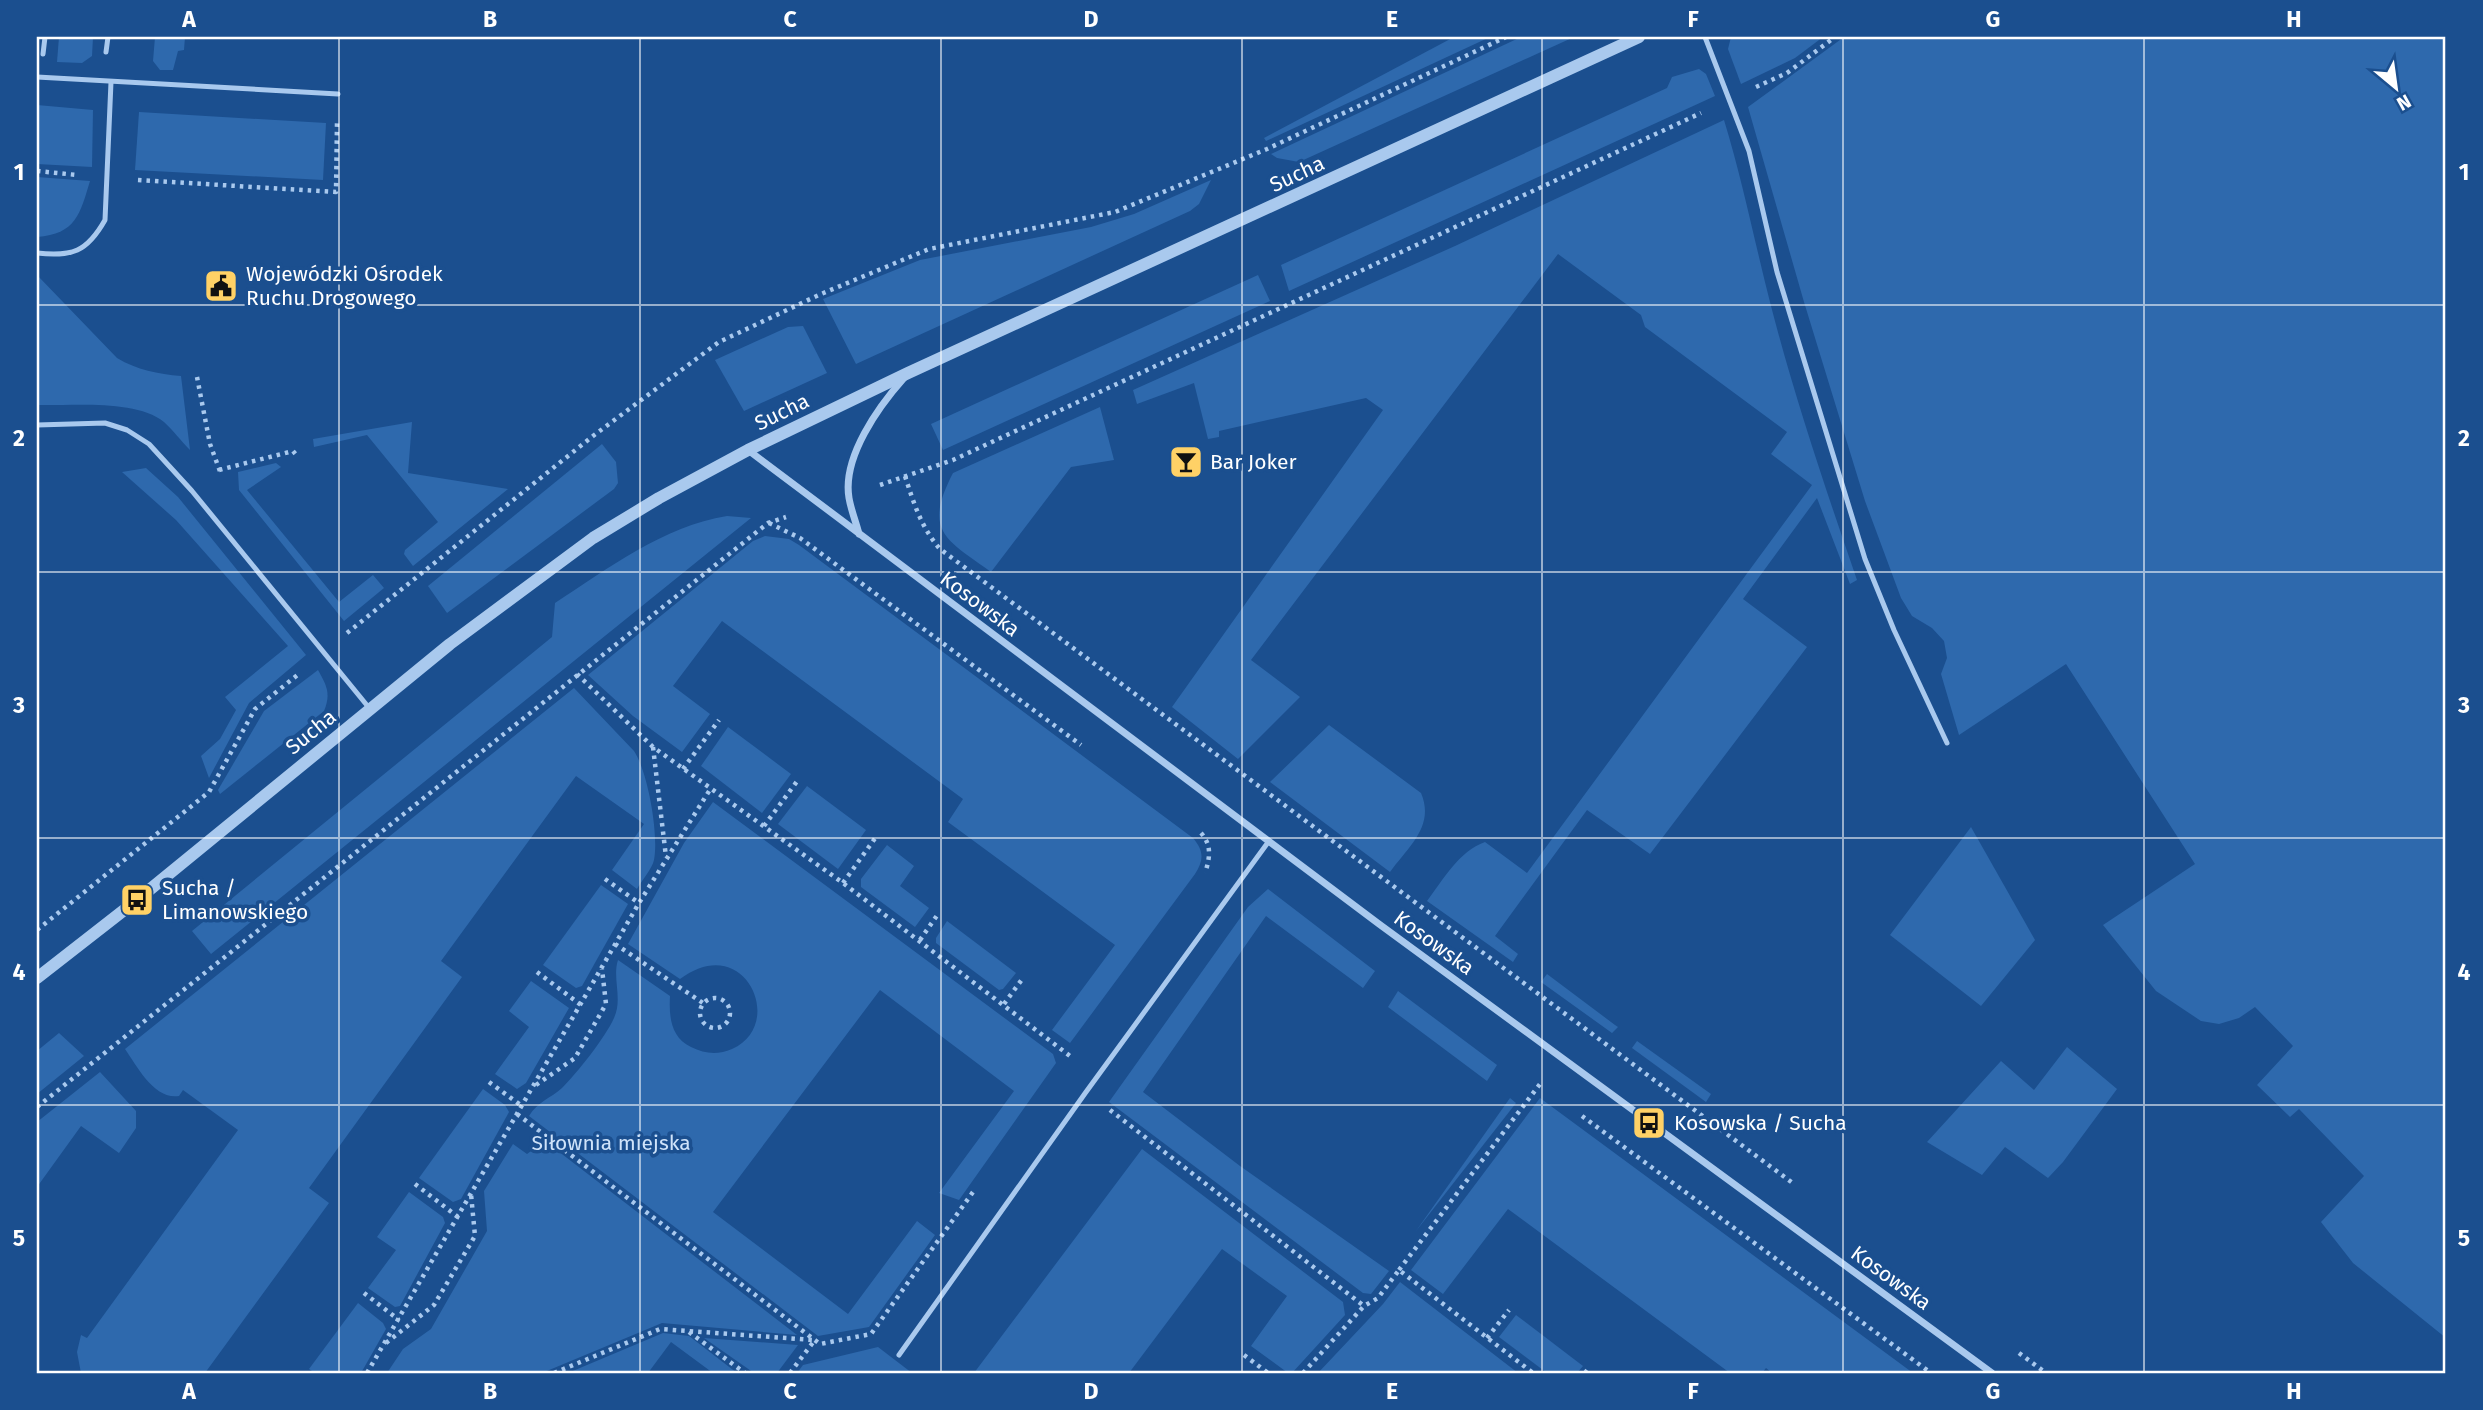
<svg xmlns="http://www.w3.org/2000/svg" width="2483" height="1410" font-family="'Fira Sans',sans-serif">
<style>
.green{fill:#2e69ad}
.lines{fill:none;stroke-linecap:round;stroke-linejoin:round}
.path{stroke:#a9c9ee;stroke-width:4.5;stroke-dasharray:3.5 5;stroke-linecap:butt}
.service{stroke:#a9c9ee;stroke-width:5}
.minor{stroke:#a9c9ee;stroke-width:7}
.tertiary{stroke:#a9c9ee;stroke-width:12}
.grid{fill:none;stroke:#fff;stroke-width:2;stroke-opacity:0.55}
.labels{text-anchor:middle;stroke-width:7;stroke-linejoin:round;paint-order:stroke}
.street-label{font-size:21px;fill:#fff;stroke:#1b4f8f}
.poi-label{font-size:21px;fill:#fff;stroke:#1b4f8f;text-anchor:start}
.park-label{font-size:21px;fill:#cfe3fa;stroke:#1b4f8f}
.neatline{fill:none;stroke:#fff;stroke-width:2.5}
.grid-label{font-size:23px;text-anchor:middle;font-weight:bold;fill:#fff}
</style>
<rect width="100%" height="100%" fill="#1b4f8f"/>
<!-- green -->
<g class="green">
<polygon points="59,37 93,37 92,56 82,63 57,62"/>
<polygon points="155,37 185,37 184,50 178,51 173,70 160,70 153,61"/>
<polygon points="1454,37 1490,37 1266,141 1264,138"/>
<polygon points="1521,37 1574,37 1299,162 1277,158 1271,154"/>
<polygon points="1731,37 1823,37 1795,58 1741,84 1728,49"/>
<polygon points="1844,37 2446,37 2446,1338 2353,1263 2321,1222 2364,1176 2299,1109 2290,1117 2257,1085 2293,1046 2255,1007 2239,1018 2219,1024 2201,1021 2156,991 2103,925 2195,864 2066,664 1959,735 1941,674 1947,658 1944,641 1932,628 1912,616 1901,598 1865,501 1804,302 1748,107"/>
<polygon points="1699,69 1706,74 1715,96 1289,291 1281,265 1667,88 1672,77"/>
<polygon points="37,105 93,110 92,167 37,164"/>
<polygon points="139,112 326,123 323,180 135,170"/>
<path d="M1724,120C1743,182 1755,244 1771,306C1795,399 1826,490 1857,580L1850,584L1817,498L1743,599L1807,647L1650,854L1587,810L1495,936L1518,954L1513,962L1427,901C1443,880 1459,851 1485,842L1527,873L1812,485L1771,454L1787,432L1645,327L1641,315L1558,254L1251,660L1300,697L1238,759L1172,707L1383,410L1366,398L1219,431V437L1208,439L1194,383L1137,404L1133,390L1455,246Z"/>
<path d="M37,177L90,181C80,214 76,234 37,237Z"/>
<polygon points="1211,180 1199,204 1190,211 856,364 823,299 920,260 1091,227 1134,214"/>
<path d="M37,275L117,358C137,370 158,374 181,376L190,450C181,441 173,430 164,422C136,399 72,406 37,405Z"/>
<polygon points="1258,275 1270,301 943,450 931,424"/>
<polygon points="803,326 827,373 744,411 715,360 788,327"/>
<path d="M1100,407L1114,460L1071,467L991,572C945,539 923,531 953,473Z"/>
<polygon points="412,422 408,473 508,489 413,566 404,554 405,550 438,522 367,435 314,447 313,439"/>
<polygon points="602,444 616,462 618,483 614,489 447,613 428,586"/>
<polygon points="276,463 281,467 247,490 339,602 373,575 384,588 344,621 239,490 238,472"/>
<polygon points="146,468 178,497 306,655 249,703 209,778 201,756 220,739 236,710 225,697 288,646 176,520 122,472"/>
<path d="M727,516L751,518L211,954L192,931L552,637L555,603C607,569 664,526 727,516Z"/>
<path d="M765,536L789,539L799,545L1193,838C1204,851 1204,860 1195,874L1070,1043L1052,1030L1115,945L948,822L963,799L722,621L673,686L710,714L682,752L633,716L588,675L753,541Z"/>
<path d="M318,670C327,686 331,694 324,711L220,794L218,790L264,711Z"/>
<path d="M574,688L634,751C648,772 659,835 654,860C652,869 642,880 637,889L612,870L644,824L576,776L441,961L462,977L309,1188L329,1203L205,1373H81L77,1352L81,1335L87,1338L238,1130L183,1090L179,1096C154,1100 137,1066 125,1049Z"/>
<path d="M1329,725L1421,793C1435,826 1409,846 1390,872L1270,782Z"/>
<polygon points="728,727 791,774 762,813 701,766"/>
<polygon points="807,786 866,830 838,869 778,824"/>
<path d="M713,802L1053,1054L1056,1063L959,1200L939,1193L1014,1091L880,990L713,1212L848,1314L917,1221L935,1235L869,1327L818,1336L529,1116C537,1102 551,1098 562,1088C577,1073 605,1038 614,1018C623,999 612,978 618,960L670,996C669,1015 670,1037 691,1047C705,1054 718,1055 732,1049C787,1025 745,930 680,979L628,944L684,843Z"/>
<polygon points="1971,827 2035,940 1981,1006 1890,935"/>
<polygon points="887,845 914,866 900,886 929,908 915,927 861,887 861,879"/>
<polygon points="601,885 628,904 582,986 576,988 543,965"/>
<polygon points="1268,889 1375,971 1363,988 1266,916 1143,1092 1240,1166 1389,1271 1371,1294 1363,1293 1109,1102 1248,907"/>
<polygon points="947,921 1016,973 1003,989 999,990 936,943 936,938"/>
<polygon points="1547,974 1615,1025 1618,1027 1612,1033 1541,982"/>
<polygon points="531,981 569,1008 526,1083 517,1089 495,1074 529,1027 509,1011"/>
<polygon points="1398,991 1497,1065 1487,1081 1388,1007"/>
<polygon points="59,1033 84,1056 37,1094 37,1051"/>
<polygon points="1637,1041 1711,1094 1706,1102 1632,1048"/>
<polygon points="2067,1047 2117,1089 2063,1162 2048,1178 2005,1147 1982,1175 1927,1142 2001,1061 2034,1090"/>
<polygon points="100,1072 136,1111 136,1128 119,1153 81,1126 37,1187 37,1122"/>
<polygon points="483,1089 505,1105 509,1112 461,1199 453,1202 419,1178"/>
<polygon points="1510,1098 1516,1103 1416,1231"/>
<polygon points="1540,1098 1913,1373 1772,1373 1766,1368 1762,1373 1730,1373 1508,1209 1443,1294 1411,1270"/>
<polygon points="545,1141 797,1335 662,1323 542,1373 387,1373 403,1349 431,1329 487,1231 484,1191 513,1144 527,1154"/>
<polygon points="1142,1149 1343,1302 1345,1315 1292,1373 1288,1373 1251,1346 1287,1296 1222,1249 1129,1373 974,1373"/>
<polygon points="409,1192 443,1217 445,1223 400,1306 395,1307 368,1288 396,1250 377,1237"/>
<polygon points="1400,1282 1518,1373 1318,1373 1383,1304"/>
<polygon points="358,1303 383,1323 386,1329 361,1373 315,1373 309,1369"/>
<polygon points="1516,1315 1583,1366 1577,1373 1547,1373 1499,1337"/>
<polygon points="663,1333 689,1336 737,1373 713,1373 671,1342 648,1373 568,1373"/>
<polygon points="704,1338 798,1345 777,1373 754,1373"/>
<polygon points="878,1347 912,1373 797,1373 803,1365"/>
</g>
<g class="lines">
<!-- path -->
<g class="path">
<polyline points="1756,87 1787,73 1835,37"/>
<polyline points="37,171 77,175"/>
<polyline points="138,180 336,192 337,123"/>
<polyline points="197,377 210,444 221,474"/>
<polyline points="219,470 293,451 298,457"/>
<path d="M905,476C914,504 921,527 940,549L1794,1184"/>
<polyline points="880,485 953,460 1701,113"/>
<polyline points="769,523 800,538 1081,745"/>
<polyline points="347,633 593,436 719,342 821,294 929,249 1115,212 1267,149 1506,37"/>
<polyline points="577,674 653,747 843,883 1070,1056 1072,1060"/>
<polyline points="653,747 666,857"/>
<polyline points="683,769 719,720"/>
<polyline points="764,826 798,780"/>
<path d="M1201,833C1212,845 1210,858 1205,873"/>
<polyline points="605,879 639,903"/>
<polyline points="843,883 876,837"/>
<polyline points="37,930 209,792 255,709 300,673"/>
<polyline points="920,940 938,914"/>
<polyline points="615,944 703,1003"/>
<polyline points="537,972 581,1005"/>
<circle cx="715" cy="1013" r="15"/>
<polyline points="1004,1004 1023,978"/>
<polyline points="489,1082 522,1106"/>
<polyline points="536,1085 575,1058 606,1004 602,969"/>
<polyline points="37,1107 768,523 786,517"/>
<polyline points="1110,1110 1364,1306"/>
<polyline points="517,1114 820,1344 871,1334 973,1192"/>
<polyline points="1582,1116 1931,1373"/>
<polyline points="415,1184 458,1217"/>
<polyline points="1399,1270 1540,1084 1542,1085"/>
<polyline points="364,1293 399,1320"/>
<polyline points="689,1332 745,1373"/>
<polyline points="1487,1338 1509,1310"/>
<polyline points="386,1343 434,1305 475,1236 471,1194"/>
<polyline points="2019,1353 2046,1373"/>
<polyline points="1244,1355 1268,1373"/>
<polyline points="367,1373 639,903 711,788"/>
<polyline points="554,1373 660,1329 813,1340"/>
<polyline points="790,1373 814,1341"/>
<polyline points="1303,1373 1364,1306 1378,1298 1399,1270 1533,1373"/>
<polyline points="1585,1373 1588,1369"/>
</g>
<!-- service -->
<g class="service">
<polyline points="1705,37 1749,151 1777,272 1865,559 1894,630 1947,743"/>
<polyline points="106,52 108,37"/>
<polyline points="43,54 45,37"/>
<polyline points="37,77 338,94"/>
<path d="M37,253C72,257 87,252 105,220L111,82"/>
<polyline points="37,425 105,423 127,430 149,444 192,491 370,709"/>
<polyline points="899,1355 1086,1092 1269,841"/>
</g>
<!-- minor -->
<g class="minor">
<polyline points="748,450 1379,924 1992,1373"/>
<path d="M859,534C856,522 851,510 849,498C842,457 879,406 904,378"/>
</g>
<!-- tertiary -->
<polyline class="tertiary" points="37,978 137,900 450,644 593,538 659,498 748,450 908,373 1639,37"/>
</g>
<!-- grid -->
<path class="grid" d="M339,37V1373M640,37V1373M941,37V1373M1242,37V1373M1542,37V1373M1843,37V1373M2144,37V1373M37,305H2446M37,572H2446M37,838H2446M37,1105H2446"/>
<!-- icons -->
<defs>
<symbol id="civic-square" viewBox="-11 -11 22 22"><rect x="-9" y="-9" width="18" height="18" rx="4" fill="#ffd166" stroke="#1b4f8f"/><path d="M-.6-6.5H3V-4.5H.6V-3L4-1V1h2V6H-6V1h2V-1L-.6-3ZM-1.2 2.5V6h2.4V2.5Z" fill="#111"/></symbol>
<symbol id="bar-square" viewBox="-11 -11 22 22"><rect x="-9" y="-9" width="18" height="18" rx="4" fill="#ffd166" stroke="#1b4f8f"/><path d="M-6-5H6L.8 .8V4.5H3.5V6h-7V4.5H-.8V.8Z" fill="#111"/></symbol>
<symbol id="bus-square" viewBox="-11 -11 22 22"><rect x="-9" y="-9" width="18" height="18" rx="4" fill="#ffd166" stroke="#1b4f8f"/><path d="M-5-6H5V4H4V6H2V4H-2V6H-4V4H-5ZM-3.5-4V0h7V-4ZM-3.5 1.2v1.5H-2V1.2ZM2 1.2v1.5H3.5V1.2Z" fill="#111"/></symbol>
</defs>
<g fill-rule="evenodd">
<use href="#civic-square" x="202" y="267" width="38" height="38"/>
<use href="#bar-square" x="1167" y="443" width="38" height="38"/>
<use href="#bus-square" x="118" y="881" width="38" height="38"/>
<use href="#bus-square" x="1630" y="1104" width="38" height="38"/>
</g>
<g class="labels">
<!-- street labels -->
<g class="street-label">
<text transform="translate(1297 174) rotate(-25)" y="7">Sucha</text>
<text transform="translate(782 412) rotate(-26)" y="7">Sucha</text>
<text transform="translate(980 604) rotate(37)" y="7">Kosowska</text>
<text transform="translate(311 732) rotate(-39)" y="7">Sucha</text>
<text transform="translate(1434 943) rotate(36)" y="7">Kosowska</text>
<text transform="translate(1891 1278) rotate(36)" y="7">Kosowska</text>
</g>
<!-- poi labels -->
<g class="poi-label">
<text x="246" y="281">Wojewódzki Ośrodek<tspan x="246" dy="24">Ruchu Drogowego</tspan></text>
<text x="1210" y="469">Bar Joker</text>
<text x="162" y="895">Sucha /<tspan x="162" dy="24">Limanowskiego</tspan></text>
<text x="1674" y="1130">Kosowska / Sucha</text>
</g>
<!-- park labels -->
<g class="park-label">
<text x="611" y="1150">Siłownia miejska</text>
</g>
</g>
<!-- border -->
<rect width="2483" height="1410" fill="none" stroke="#1b4f8f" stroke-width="77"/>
<!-- north arrow -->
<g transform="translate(2396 88) rotate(151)" stroke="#1b4f8f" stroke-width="5" paint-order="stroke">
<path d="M0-5L12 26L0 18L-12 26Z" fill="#ffffff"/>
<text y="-10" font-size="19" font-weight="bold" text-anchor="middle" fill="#ffffff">N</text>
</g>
<rect x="38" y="38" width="2406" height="1334" class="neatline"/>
<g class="grid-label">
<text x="189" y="27">A</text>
<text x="490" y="27">B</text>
<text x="790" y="27">C</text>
<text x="1091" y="27">D</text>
<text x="1392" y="27">E</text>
<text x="1693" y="27">F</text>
<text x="1993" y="27">G</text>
<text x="2294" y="27">H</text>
<text x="19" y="180">1</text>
<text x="2464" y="180">1</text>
<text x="19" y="446">2</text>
<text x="2464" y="446">2</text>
<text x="19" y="713">3</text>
<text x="2464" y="713">3</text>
<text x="19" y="980">4</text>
<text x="2464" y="980">4</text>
<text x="19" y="1246">5</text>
<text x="2464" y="1246">5</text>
<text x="189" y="1399">A</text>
<text x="490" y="1399">B</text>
<text x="790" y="1399">C</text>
<text x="1091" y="1399">D</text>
<text x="1392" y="1399">E</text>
<text x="1693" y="1399">F</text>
<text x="1993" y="1399">G</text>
<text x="2294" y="1399">H</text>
</g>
</svg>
